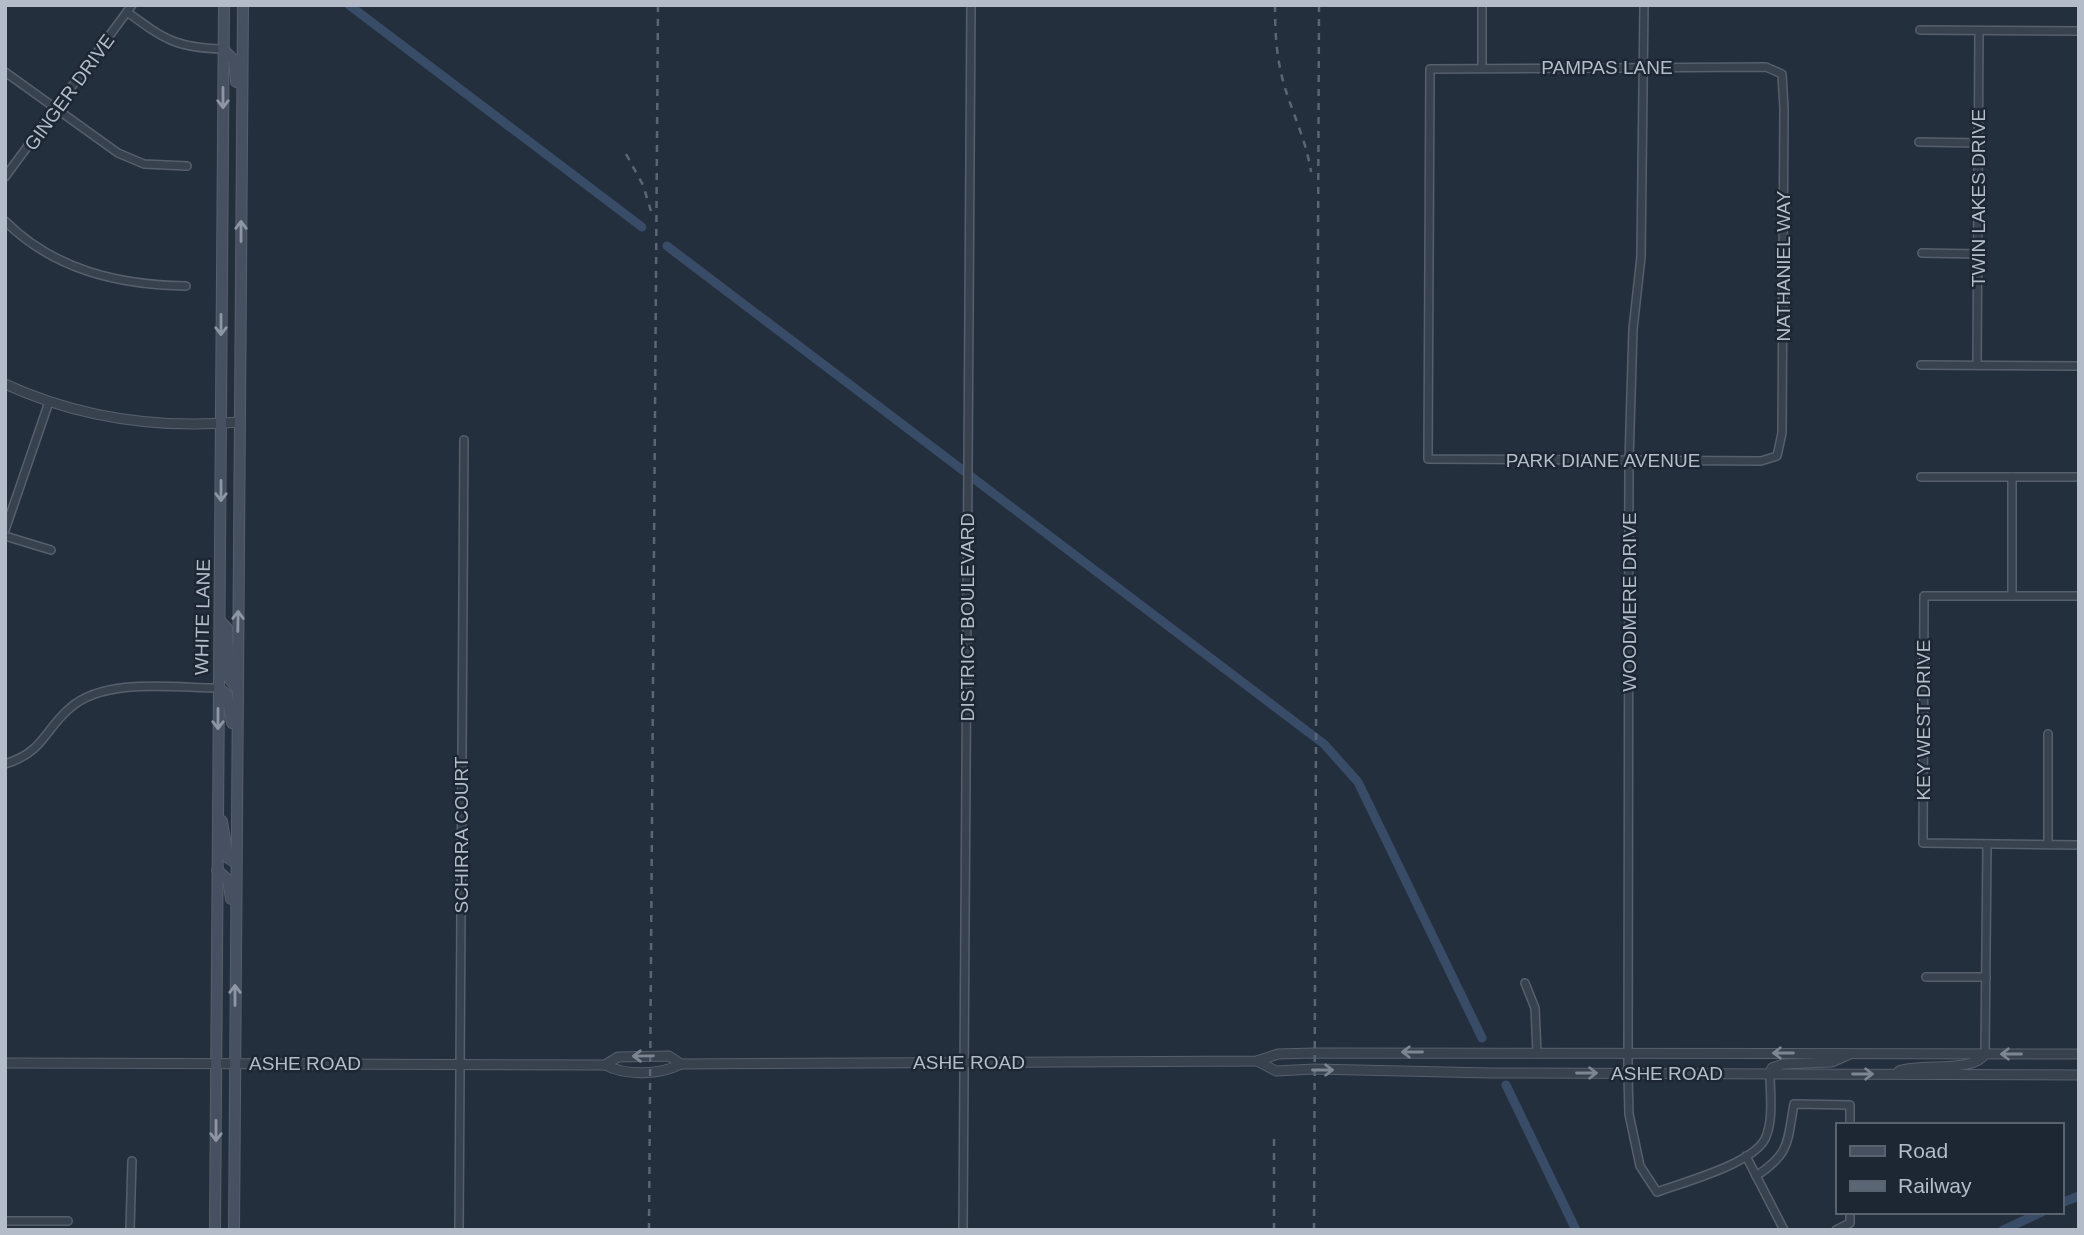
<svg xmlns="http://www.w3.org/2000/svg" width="2084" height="1235" font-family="Arial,sans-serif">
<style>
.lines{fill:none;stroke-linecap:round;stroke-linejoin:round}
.canal{stroke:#394c67;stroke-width:9}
.minor-casing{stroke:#565f6c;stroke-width:10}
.tertiary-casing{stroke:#565f6c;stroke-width:11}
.secondary-casing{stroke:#565f6c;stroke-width:12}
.minor{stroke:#38414e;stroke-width:7}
.tertiary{stroke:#38414e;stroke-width:9}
.secondary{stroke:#465061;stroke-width:10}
.rail{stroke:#5a6575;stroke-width:2.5;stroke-dasharray:7 7;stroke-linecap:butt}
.oneway{stroke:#8e96a5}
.oneway2{stroke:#7c8592}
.labels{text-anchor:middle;stroke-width:5;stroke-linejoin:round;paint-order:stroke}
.street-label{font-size:19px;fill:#b4bcc9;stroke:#1d2633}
</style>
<rect width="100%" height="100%" fill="#242f3e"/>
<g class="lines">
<!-- canal -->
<g class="canal">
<polyline points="349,5 642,227"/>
<polyline points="667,246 1324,744 1358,782 1482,1038"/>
<polyline points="1506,1085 1576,1230"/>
<polyline points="2061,1203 2079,1196"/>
<polyline points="2003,1230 2042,1212"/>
</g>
<defs>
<g id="minor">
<polyline points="1482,5 1482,68"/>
<path d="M1644,5L1641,257L1633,329L1629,461L1628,1073L1629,1114L1640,1166L1657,1192C1684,1182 1752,1164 1765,1139C1774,1120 1770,1093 1770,1073"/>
<path d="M127,12C164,39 176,48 223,49"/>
<polyline points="1920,30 2079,31"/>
<polygon points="1766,67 1782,74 1784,109 1782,433 1777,456 1761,461 1428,459 1430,69"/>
<polyline points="5,72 118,153 144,164 187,166"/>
<polyline points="1919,142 1979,143"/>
<polyline points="5,177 132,5"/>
<path d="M5,221C54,270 119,285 186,286"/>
<polyline points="1922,253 1978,254"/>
<polyline points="1921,365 2079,366"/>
<polyline points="1977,365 1979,31"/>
<polyline points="1921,477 2079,477"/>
<polyline points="5,530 49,402"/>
<polyline points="5,536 51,550"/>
<polyline points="2012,596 2012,477"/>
<polyline points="2079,596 1924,596 1923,843 2079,845"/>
<path d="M5,764C44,752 44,730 70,708C105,677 174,688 219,688"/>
<polyline points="2048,844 2048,734"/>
<polyline points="1926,977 1986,977"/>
<polyline points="1525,983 1535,1008 1537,1053"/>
<polyline points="1985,1054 1987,844"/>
<polyline points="1746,1156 1784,1230"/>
<path d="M1756,1176C1791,1153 1787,1142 1794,1104L1850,1105V1125"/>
<polyline points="5,1221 68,1221"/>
<polyline points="130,1230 132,1161"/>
<polyline points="459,1230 464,440"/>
<polyline points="963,1230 971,5"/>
<polyline points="1836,1230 1850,1223 1850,1212"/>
</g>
<g id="tertiary">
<path d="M5,384C79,418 158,429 239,422"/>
<polyline points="1257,1061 1276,1071 1314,1069 1490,1073 2079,1075"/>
<path d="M5,1063L605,1065C626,1076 660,1075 681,1064L1257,1061L1278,1054L1314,1053L2079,1054"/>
<polyline points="605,1065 618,1057 669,1056 681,1064"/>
<path d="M1899,1071C1920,1063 1974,1073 1985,1054"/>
<polyline points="1770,1073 1772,1068 1783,1064 1832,1062 1848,1055"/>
</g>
<g id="secondary">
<polyline points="223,49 234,60 236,82"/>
<polyline points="221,622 227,628 229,678 237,689"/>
<polyline points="219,688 227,695 232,723"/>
<polyline points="222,821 228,858 236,863"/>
<polyline points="217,870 228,880 231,899"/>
<polyline points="215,1230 224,5"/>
<polyline points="234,1230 243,5"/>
</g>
</defs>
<!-- minor casing -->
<use href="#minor" class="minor-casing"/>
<!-- tertiary casing -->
<use href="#tertiary" class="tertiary-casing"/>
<!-- secondary casing -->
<use href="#secondary" class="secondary-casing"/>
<!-- minor -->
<use href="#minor" class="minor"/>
<!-- tertiary -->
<use href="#tertiary" class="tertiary"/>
<!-- secondary -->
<use href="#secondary" class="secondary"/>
<!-- rail -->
<g class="rail">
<path d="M1275,5C1275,29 1276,53 1282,77C1290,109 1306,138 1311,172"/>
<polyline points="626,154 643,185 651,211"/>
<polyline points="649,1230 658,5"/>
<polyline points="1274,1230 1274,1137"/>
<polyline points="1314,1230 1319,5"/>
</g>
</g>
<!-- one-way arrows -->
<defs><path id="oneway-shaft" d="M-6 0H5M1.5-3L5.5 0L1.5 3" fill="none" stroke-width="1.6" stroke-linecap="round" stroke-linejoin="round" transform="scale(1.75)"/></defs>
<g class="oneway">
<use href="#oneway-shaft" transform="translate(223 98) rotate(90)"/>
<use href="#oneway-shaft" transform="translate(241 231) rotate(-90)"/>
<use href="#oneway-shaft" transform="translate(221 325) rotate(90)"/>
<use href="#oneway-shaft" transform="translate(221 491) rotate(90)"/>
<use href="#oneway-shaft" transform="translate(238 621) rotate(-89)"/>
<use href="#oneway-shaft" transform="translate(218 719) rotate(90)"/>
<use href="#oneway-shaft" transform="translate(235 995) rotate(-90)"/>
<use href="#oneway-shaft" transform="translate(216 1131) rotate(90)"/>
</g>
<g class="oneway2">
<use href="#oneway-shaft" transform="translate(1412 1052) rotate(180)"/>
<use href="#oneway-shaft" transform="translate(1783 1053) rotate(-180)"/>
<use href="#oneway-shaft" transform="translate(2011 1054) rotate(-180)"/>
<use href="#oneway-shaft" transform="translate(643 1056) rotate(179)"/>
<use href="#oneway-shaft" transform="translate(1323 1070)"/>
<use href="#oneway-shaft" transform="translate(1587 1073)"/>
<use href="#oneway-shaft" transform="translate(1863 1074)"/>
</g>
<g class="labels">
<!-- street labels -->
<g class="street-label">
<text x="1607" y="74">PAMPAS LANE</text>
<text transform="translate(69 92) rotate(-54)" y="7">GINGER DRIVE</text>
<text transform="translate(1978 198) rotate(-90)" y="7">TWIN LAKES DRIVE</text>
<text transform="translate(1783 266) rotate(-90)" y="7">NATHANIEL WAY</text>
<text x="1603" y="467">PARK DIANE AVENUE</text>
<text transform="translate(1629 602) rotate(-90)" y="7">WOODMERE DRIVE</text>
<text transform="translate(202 617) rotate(-89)" y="7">WHITE LANE</text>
<text transform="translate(967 617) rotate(-90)" y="7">DISTRICT BOULEVARD</text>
<text transform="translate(1923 720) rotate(-90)" y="7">KEY WEST DRIVE</text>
<text transform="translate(461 835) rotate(-90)" y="7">SCHIRRA COURT</text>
<text x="969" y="1069">ASHE ROAD</text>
<text x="305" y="1070">ASHE ROAD</text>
<text x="1667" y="1080">ASHE ROAD</text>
</g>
</g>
<!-- border -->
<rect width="2084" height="1235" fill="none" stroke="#b4bcc9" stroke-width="14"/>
<!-- legend -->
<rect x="1836" y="1123" width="228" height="91" fill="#1d2633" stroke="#59626f" stroke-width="2"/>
<rect x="1850" y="1146" width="35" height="10" fill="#465061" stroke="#59626f" stroke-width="2"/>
<text x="1898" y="1158" font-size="21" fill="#b4bcc9">Road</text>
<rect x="1850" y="1181" width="35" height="10" fill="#5a6575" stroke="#59626f" stroke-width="2"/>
<text x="1898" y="1193" font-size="21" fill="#b4bcc9">Railway</text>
</svg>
